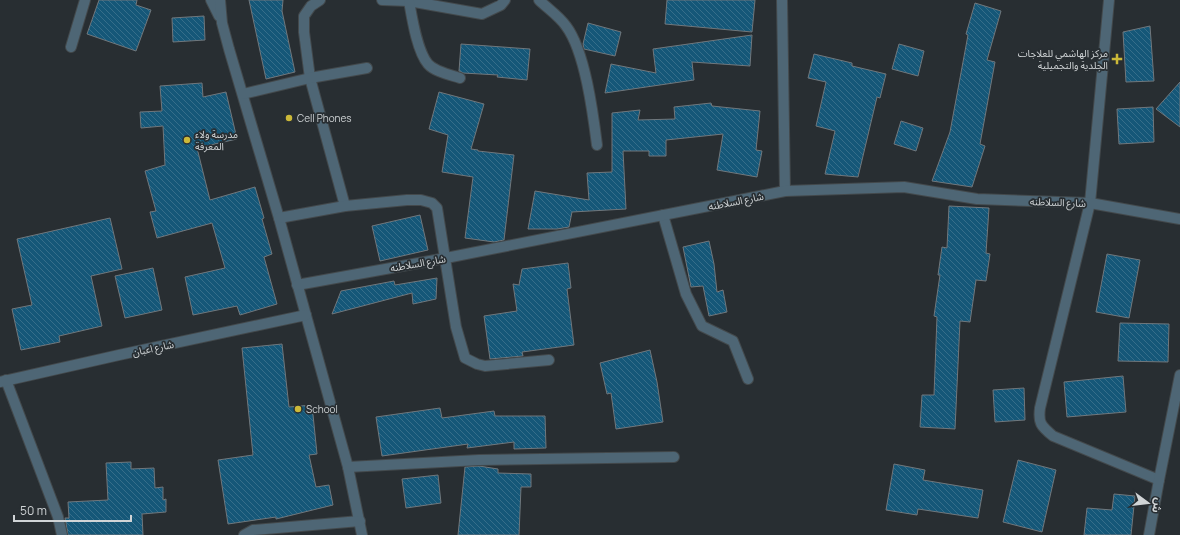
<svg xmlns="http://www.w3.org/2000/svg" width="1180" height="535" font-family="Manrope,'Noto Sans Arabic',sans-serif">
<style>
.building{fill:url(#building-back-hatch);stroke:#70777c}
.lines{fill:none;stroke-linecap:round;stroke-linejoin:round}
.minor-casing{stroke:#43494c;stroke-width:12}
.minor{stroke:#4e6675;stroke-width:10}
.poi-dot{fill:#ccb939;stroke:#282e32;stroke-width:1.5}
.labels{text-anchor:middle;stroke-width:3.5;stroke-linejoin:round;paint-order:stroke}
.poi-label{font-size:10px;fill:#d0d4d6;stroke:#282e32;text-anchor:start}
.street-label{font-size:10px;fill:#d0d4d6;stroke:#282e32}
</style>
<defs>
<pattern id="building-back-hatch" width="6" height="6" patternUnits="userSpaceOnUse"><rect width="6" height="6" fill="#155778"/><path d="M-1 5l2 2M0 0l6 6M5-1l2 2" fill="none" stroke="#366e8a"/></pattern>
</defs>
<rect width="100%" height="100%" fill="#282e32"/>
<!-- building -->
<g class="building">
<polygon points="99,0 137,0 136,5 151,10 136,51 87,34"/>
<polygon points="249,0 283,0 282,11 295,72 266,79"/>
<polygon points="667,0 755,0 752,32 665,24"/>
<polygon points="975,3 1001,11 987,60 995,62 980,144 985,146 972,187 932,181 950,132 968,35 966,34"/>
<polygon points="204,16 205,40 173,42 172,18"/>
<polygon points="588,23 621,32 615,56 584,49 583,44"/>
<polygon points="1150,26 1154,81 1126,82 1123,32"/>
<polygon points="752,35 750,66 692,62 694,80 605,93 611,64 656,73 653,49"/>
<polygon points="461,44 530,49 527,80 497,77 498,75 463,73 459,71"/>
<polygon points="899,44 924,51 918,76 892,69"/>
<polygon points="814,54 852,63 852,66 886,74 880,98 877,97 858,177 825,174 835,131 816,126 826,82 808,78"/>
<polygon points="1180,82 1180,127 1156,109"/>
<polygon points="202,83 203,97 226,92 237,139 197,148 210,200 255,187 264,218 262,219 272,254 264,257 277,304 240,315 237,306 193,315 185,277 225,268 212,223 157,238 150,212 156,211 145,171 165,165 163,126 141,128 140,112 162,111 160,86"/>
<polygon points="439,92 484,104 471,149 478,150 478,151 514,155 504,240 494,242 465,238 473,177 442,172 448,135 429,129"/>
<polygon points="711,103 712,106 760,111 756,150 762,151 757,177 717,170 723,134 666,140 666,156 649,156 649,151 623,151 626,209 572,212 569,227 557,229 528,229 535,191 589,200 587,173 612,172 612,113 640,110 638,120 675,119 674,107"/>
<polygon points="1153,107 1154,142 1119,144 1117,109"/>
<polygon points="901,121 923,128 916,151 894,144"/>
<polygon points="949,206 989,208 986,253 990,254 986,281 976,280 970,322 960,321 955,429 920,427 922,395 934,395 937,317 934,316 940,275 938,275 942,247 947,248"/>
<polygon points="420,215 428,250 380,261 372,226"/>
<polygon points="110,218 122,269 91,276 102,326 59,336 60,342 21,350 12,309 32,305 17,239"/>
<polygon points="709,241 714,264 717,292 723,290 727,312 709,316 703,286 691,287 683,247"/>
<polygon points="1107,254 1140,260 1129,318 1096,312"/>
<polygon points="568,263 571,288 567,289 574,345 522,352 523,356 490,359 484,316 517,311 513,284 519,285 522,269"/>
<polygon points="153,268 162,310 125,318 115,276"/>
<polygon points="437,278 436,299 413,304 412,293 332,314 341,291 394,281 395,285"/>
<polygon points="1120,323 1169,324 1168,362 1118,361"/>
<polygon points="282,344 289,407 312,405 317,454 309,455 316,487 329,485 333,505 276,519 276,517 228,524 218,460 253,455 242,348"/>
<polygon points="650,350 657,382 663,422 616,429 611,393 607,394 600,363"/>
<polygon points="1123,376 1126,412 1067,417 1064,382"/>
<polygon points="1024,388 1025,420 995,422 993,390"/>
<polygon points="440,408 442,418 494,411 495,416 545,416 546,448 514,449 514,442 467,448 468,444 382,456 376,417"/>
<polygon points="1018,460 1056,470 1042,532 1003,522"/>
<polygon points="131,462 131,469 154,468 155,488 163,487 163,500 166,499 166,512 142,514 143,535 68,535 65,518 69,518 68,502 108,500 106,463"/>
<polygon points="894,464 925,470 923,480 983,490 978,518 918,509 917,515 886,510"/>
<polygon points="479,466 498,469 498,473 531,474 531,487 521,487 519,535 458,535 465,467"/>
<polygon points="438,475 441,503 406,508 402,479"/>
<polygon points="1114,494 1135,496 1131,535 1084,535 1087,508 1112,510"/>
</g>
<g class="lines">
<defs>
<g id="minor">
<polyline points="211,0 219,16"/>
<polyline points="220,0 222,23 229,49 279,218 348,467 362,535"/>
<polyline points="320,0 311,6 304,16 304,32 310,78 345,206"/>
<polyline points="382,0 409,1 482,14 501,5 505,0"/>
<path d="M539,0C547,8 559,16 566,26C585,51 593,113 597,145"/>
<polyline points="782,0 785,191"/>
<path d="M1109,0L1090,203L1040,408C1038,423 1041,426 1053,436L1159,480"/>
<path d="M409,1C412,18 417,51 428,64C435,72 451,75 460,78"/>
<polyline points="71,47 85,0"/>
<polyline points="243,94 310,78 367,68"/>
<polyline points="663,215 686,294 702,326 733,341 748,379"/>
<polyline points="279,218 345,206 407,200 421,200 432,203 437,208 456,327 465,358 477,364 485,366 549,360"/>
<polyline points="297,285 446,258 785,191 904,187 977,199 1090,203 1180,219"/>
<polyline points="6,380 58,517 62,535"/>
<polyline points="0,382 119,355 306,315"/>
<polyline points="348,467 479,460 674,457"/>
<polyline points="244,535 253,530 360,521"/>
<polyline points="1149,535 1159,480 1180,375"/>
</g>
</defs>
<!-- minor casing -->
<use href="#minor" class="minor-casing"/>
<!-- minor -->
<use href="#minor" class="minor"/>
</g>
<!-- markers -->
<g class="poi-dot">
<path d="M1115 53h4v4h4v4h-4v4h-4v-4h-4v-4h4z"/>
<circle cx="289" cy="118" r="4"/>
<circle cx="187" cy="140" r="4"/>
<circle cx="298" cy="409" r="4"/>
</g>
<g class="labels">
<!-- poi labels -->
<g class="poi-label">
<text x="1108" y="57" text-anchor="end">مركز الهاشمي للعلاجات<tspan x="1108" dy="12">الجلدية والتجميلية</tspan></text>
<text x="297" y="122">Cell Phones</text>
<text x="195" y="138">مدرسة ولاء<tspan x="195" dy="12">المعرفة</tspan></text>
<text x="306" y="413">School</text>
</g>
<!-- street labels -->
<g class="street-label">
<text transform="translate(736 201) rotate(-11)" y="4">شارع السلاطنه</text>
<text transform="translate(1058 202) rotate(2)" y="4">شارع السلاطنه</text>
<text transform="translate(418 263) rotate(-10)" y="4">شارع السلاطنه</text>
<text transform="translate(153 348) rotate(-12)" y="4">شارع اعبان</text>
</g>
</g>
<!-- north arrow -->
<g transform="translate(1148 503) rotate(105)" stroke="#282e32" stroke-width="3" paint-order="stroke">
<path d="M0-3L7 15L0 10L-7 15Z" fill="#d0d4d6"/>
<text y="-6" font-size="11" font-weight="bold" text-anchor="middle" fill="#d0d4d6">ش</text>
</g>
<!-- scale -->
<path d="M14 515v6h117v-6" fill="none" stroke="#d0d4d6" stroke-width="2"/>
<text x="20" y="515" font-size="12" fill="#d0d4d6" stroke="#282e32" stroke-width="3" paint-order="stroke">50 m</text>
</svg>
